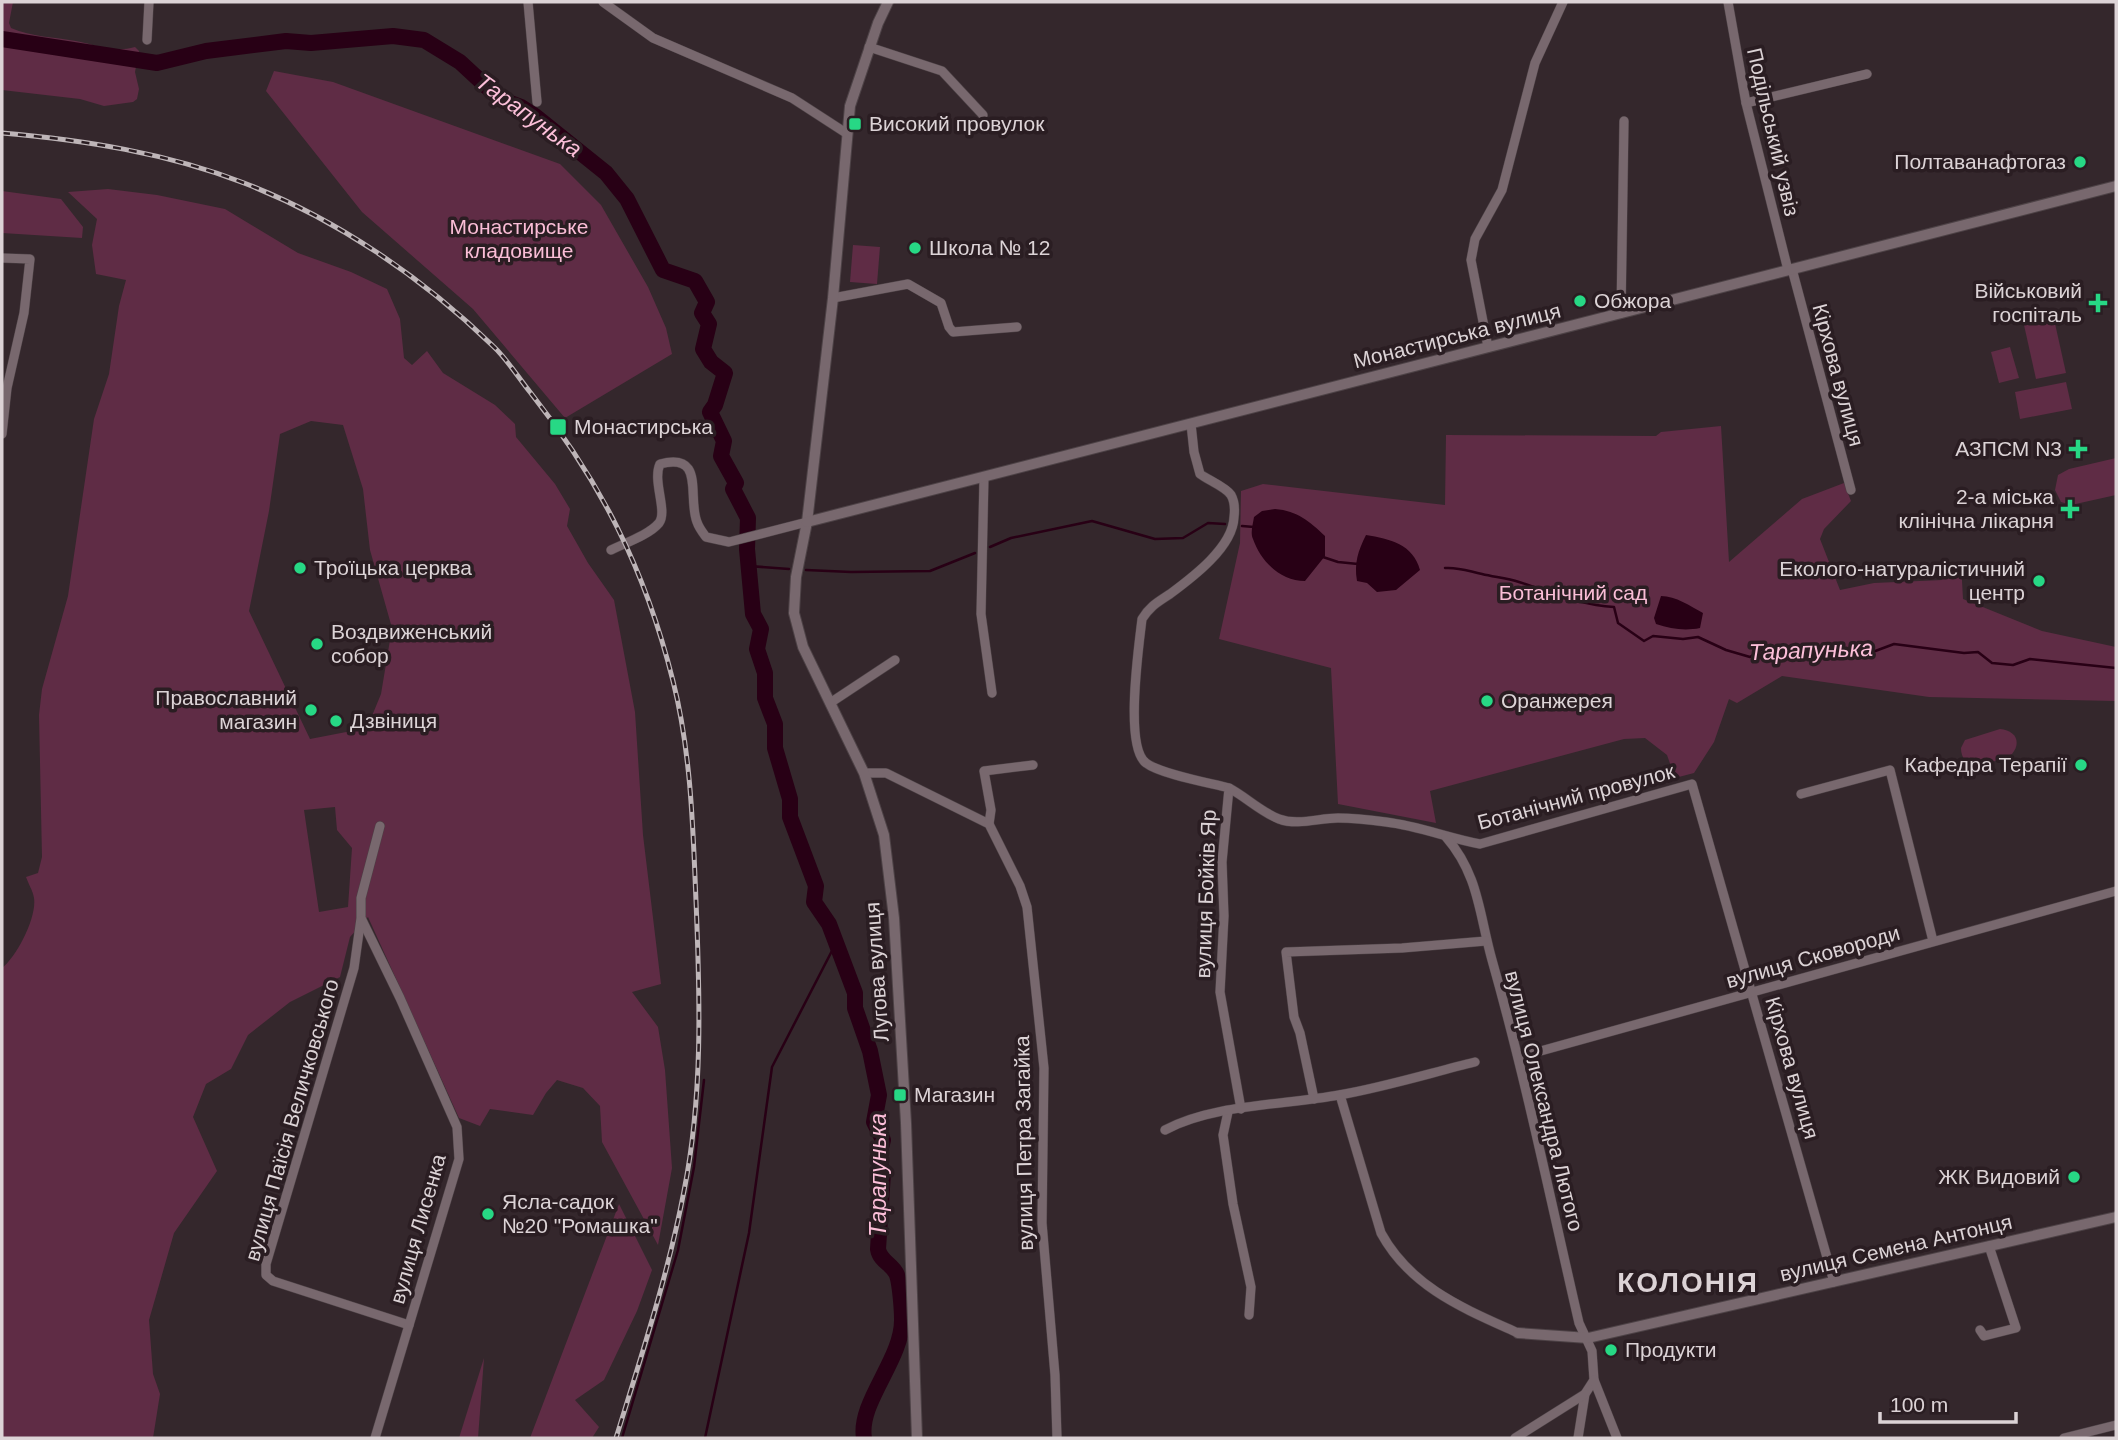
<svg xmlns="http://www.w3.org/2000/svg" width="2118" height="1440" font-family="Helvetica,sans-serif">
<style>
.green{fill:#5f2c45;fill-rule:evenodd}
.water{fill:#280015}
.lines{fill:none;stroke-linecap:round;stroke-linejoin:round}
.stream{stroke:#280015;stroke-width:2.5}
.river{stroke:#280015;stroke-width:16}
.minor-casing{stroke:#4d4246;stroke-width:10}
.tertiary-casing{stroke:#4d4246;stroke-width:12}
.minor{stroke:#78686e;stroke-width:9}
.tertiary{stroke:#78686e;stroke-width:10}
.rail-casing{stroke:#beb5b8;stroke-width:5}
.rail{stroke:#2a1d22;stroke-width:2.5;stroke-dasharray:8;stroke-linecap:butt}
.poi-dot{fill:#27d885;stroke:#2a1d22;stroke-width:2.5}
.labels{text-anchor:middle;stroke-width:7;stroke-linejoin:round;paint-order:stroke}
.poi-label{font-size:21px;fill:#dcd3d6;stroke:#2a1d22;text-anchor:start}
.street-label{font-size:21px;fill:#dcd3d6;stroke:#2a1d22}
.park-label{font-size:21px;fill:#fabdd6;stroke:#2a1d22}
.water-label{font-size:23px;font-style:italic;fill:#fcbfd9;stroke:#2a1d22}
.district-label{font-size:28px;font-weight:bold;letter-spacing:2px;fill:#dcd3d6;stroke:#2a1d22}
</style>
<rect width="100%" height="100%" fill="#34272c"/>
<!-- green -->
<g class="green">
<path d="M2,2H13L9,23L11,28C32,37 54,37 76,41C97,45 113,53 135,47L139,51L135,72L139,89L137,99L133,102L104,106L80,99L2,90Z"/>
<polygon points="274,71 333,82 560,164 601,205 648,287 666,328 672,354 565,418 473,309 362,212 266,91"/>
<path d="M108,189L157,195L225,209L298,253L351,272L387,289L400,319L404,358L412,365L427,351L443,373L495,405L515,424L516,437L555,484L570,509L567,526L588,563L614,600L635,712L643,835L661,984L632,992L658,1027L665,1070L672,1168L658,1245L602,1142L600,1106L583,1088L557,1080L546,1093L533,1115L490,1109L480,1126L459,1118L368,917L350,937L340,977L290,1002L248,1035L231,1069L206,1084L193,1117L217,1171L174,1233L149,1320L153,1374L160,1394L153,1438H2V968C17,956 37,917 34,898C33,891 28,883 26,877L38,873L42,857L39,715L42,689L68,596L94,419L109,374L119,306L126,280L96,274L92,245L97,219L68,192ZM311,421L343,425L363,489L370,550L392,628L381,694L367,728L310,739L249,611L269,511L280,434ZM335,807L337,830L352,848L348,907L319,912L304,810Z"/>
<polygon points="2,191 61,199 83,227 82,238 2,233"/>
<polygon points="853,245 880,247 877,284 850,282"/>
<polygon points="2054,319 2066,373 2036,379 2024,325"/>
<polygon points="2010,347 2019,378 1999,383 1991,352"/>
<polygon points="2066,382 2072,409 2020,419 2015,392"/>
<polygon points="1721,426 1729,562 1802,499 1844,483 1851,501 1824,529 1820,539 1840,590 1874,583 1942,580 1946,564 1961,562 1963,599 2042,631 2116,647 2116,701 1929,697 1782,676 1737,703 1729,699 1714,742 1694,773 1675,778 1667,755 1645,738 1624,739 1430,791 1436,823 1338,804 1331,668 1219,639 1240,543 1241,491 1263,484 1445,505 1446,435 1656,436 1661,432"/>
<polygon points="2116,458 2116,495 2071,505 2061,502 2055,490 2058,475 2069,469"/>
<path d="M2000,729C2015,730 2022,742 2012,754C1997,762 1961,775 1961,748L1965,740Z"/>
<polygon points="619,1204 652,1270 637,1311 604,1380 575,1400 599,1427 592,1438 530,1438"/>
<polygon points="484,1358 478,1438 459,1438"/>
</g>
<!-- water -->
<g class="water">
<path d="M1275,509C1298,511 1309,521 1325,536V556L1305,581C1281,581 1261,562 1253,539C1250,533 1253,524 1254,517L1262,511Z"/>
<path d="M1366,535C1390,539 1413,544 1420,570L1396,590L1377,592L1367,583L1357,581C1354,563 1358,551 1366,535Z"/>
<path d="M1661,596C1676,596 1690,606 1703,613L1700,628C1685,631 1671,629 1656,624L1654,618Z"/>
</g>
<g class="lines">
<!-- stream -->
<g class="stream">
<polyline points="1242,526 1254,527"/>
<polyline points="990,547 1011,538 1092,521 1155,539 1183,538 1208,523 1225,524"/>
<polyline points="1323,557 1338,562 1358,564"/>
<polyline points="749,566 789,569"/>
<path d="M1445,568C1459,567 1468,571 1482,574C1494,577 1507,578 1519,582C1551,592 1580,605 1614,607L1618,623L1644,641L1653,636L1683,639L1698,637L1726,650L1750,657L1764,648L1870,653L1894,644L1964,653L1978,652L1992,663L2013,665L2030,659L2116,668"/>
<polyline points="806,570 851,572 930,571 975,553"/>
<polyline points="622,1438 678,1250 694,1167 704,1080"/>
<polyline points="705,1438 749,1233 772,1067 836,943"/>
</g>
<!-- river -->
<path class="river" d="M2,39L157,63L206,51L286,41L311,43L393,36L424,40L460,62L500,99L521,107L535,116L606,173L627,199L663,270L695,281L707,302L702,313L709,324L703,349L711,362L725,373L715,405L710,412L724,441L721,456L736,483L733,489L748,518L747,549L753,614L761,629L757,649L765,673V698L775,724V748L790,799V817L816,886L814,902L829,924L855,993V1008L870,1051L879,1095L874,1122L883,1140L878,1158L883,1173L878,1249C880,1262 893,1264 897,1275C900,1284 902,1309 902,1319C903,1359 858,1402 864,1438"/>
<defs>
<g id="minor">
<polyline points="528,2 537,102"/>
<polyline points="603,2 653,38 792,98 846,133"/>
<polyline points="1728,2 1746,103 1788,270"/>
<polyline points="147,40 149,2"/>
<polyline points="869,47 942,71 983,115"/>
<polyline points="1746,103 1867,74"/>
<polyline points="2,258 30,259 24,313 7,388 2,434"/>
<polyline points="1792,269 1851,490"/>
<polyline points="833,298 908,284 941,303 949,327 953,332 1017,327"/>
<polyline points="1621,313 1624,121"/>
<polyline points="1488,347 1471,260 1475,239 1502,190 1535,63 1563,2"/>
<path d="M1191,424L1194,452L1200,474C1208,480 1226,487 1231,495C1235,502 1235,509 1234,517C1233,547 1193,577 1170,594C1158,602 1150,606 1142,619C1139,645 1124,747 1146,763C1160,774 1210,783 1229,788L1222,862L1224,916L1220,992L1241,1109"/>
<polyline points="984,477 981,614 992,693"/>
<path d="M611,550C625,543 649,535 659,523C668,511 652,481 660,464C706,452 687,497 697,522C699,528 703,533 706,537L729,542L807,522"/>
<polyline points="830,703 895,660"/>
<polyline points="864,773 886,773 989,824 1020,886 1027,907 1044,1068 1042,1223 1055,1375 1057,1438"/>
<path d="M1229,788C1246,797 1261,812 1279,819C1298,826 1319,818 1338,818C1354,818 1371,820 1386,822C1419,826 1448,838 1480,844L1692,784L1834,1282"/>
<polyline points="1801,794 1890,770 1933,941"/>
<polyline points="989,824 991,810 984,771 1033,765"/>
<polyline points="380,826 361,898 361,918 354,968 266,1264 266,1275 273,1281 409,1325"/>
<path d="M1446,837C1479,875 1479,914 1492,960C1526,1080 1551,1202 1579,1323L1592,1351L1594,1380L1585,1394L1578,1438"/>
<polyline points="362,920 400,998 457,1127 459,1159 375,1438"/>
<polyline points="1519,1057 2116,891"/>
<path d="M1340,1095L1381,1233C1411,1288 1465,1309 1518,1333"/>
<polyline points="1314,1099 1300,1033 1294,1017 1286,952 1402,948 1486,941"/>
<polyline points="1228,1112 1223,1135 1233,1204 1251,1287 1249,1315"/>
<path d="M1165,1130C1213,1104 1286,1105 1339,1095C1385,1087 1430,1073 1475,1062"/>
<polyline points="1980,1330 1984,1336 2016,1328 1989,1246"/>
<polyline points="1594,1380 1617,1438"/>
<polyline points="1515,1438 1585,1394"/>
<polyline points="2064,1438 2116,1425"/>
</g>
<g id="tertiary">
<polyline points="888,2 878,23 850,106 833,298 807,522 796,577 794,613 803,647 864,773 884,835 894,918 906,1123 917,1438"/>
<polyline points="807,522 2116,186"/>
<polyline points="1518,1333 1588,1338 2116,1217"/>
</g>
</defs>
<!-- minor casing -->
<use href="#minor" class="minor-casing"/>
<!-- tertiary casing -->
<use href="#tertiary" class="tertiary-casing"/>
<!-- minor -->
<use href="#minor" class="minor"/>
<!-- tertiary -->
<use href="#tertiary" class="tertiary"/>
<defs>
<path id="rail" d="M2,133C84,140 167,153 244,183C335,218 422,277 493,346C507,359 518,377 530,392C601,482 645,569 673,681C691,752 693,828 696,901C700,998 703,1096 684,1191C668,1275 641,1357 616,1438"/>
</defs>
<!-- rail casing -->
<use href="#rail" class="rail-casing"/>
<!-- rail -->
<use href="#rail" class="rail"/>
</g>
<!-- markers -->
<g class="poi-dot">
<rect x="848" y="117" width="14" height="14" rx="3.5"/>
<circle cx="2080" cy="162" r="7"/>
<circle cx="915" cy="248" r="7"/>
<circle cx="1580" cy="301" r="7"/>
<path d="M2094.5 292.5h7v7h7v7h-7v7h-7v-7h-7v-7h7z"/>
<rect x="549" y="418" width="18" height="18" rx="3.5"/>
<path d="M2074.5 438.5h7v7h7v7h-7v7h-7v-7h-7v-7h7z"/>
<path d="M2066.5 498.5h7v7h7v7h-7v7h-7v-7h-7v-7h7z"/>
<circle cx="300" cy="568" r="7"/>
<circle cx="2039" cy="581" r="7"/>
<circle cx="317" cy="644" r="7"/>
<circle cx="1487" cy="701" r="7"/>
<circle cx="311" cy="710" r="7"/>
<circle cx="336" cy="721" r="7"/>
<circle cx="2081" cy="765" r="7"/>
<rect x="893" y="1088" width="14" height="14" rx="3.5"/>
<circle cx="2074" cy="1177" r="7"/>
<circle cx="488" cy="1214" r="7"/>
<circle cx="1611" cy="1350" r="7"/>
</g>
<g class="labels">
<!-- poi labels -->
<g class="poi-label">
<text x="869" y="131">Високий провулок</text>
<text x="2066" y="169" text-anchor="end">Полтаванафтогаз</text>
<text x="929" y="255">Школа № 12</text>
<text x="2082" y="298" text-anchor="end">Військовий<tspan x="2082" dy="24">госпіталь</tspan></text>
<text x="1594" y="308">Обжора</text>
<text x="574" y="434">Монастирська</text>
<text x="2062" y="456" text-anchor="end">АЗПСМ N3</text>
<text x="2054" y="504" text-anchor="end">2-а міська<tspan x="2054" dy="24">клінічна лікарня</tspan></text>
<text x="314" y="575">Троїцька церква</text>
<text x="2025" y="576" text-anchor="end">Еколого-натуралістичний<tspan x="2025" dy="24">центр</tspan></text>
<text x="331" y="639">Воздвиженський<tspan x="331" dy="24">собор</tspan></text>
<text x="297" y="705" text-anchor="end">Православний<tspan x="297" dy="24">магазин</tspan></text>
<text x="1501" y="708">Оранжерея</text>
<text x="350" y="728">Дзвіниця</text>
<text x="2067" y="772" text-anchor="end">Кафедра Терапії</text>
<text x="914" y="1102">Магазин</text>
<text x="2060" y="1184" text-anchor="end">ЖК Видовий</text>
<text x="502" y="1209">Ясла-садок<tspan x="502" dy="24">№20 "Ромашка"</tspan></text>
<text x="1625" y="1357">Продукти</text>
</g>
<!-- street labels -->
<g class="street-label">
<text transform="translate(1773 132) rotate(77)" y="7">Подільський узвіз</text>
<text transform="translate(1457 336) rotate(-14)" y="7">Монастирська вулиця</text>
<text transform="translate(1838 375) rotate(75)" y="7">Кірхова вулиця</text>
<text transform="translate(1576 797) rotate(-15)" y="7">Ботанічний провулок</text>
<text transform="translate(1206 894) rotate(-88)" y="7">вулиця Бойків Яр</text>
<text transform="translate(1813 957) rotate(-16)" y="7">вулиця Сковороди</text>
<text transform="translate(877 972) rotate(-94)" y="7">Лугова вулиця</text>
<text transform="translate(1792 1068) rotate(74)" y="7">Кірхова вулиця</text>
<text transform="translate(1544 1101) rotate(76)" y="7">вулиця Олександра Лютого</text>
<text transform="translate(292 1120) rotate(-74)" y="7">вулиця Паїсія Величковського</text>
<text transform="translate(1024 1143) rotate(-91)" y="7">вулиця Петра Загайка</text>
<text transform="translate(418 1229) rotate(-74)" y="7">вулиця Лисенка</text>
<text transform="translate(1896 1248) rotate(-13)" y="7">вулиця Семена Антонця</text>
</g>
<!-- park labels -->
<g class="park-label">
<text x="519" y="234">Монастирське<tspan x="519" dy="24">кладовище</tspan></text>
<text x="1573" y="600">Ботанічний сад</text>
</g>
<!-- water labels -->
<g class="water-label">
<text transform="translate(529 115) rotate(36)" y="8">Тарапунька</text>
<text transform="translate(1811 650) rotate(-2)" y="8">Тарапунька</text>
<text transform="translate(878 1175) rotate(-90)" y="8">Тарапунька</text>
</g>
<!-- district labels -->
<g class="district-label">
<text x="1688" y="1292">КОЛОНІЯ</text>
</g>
</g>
<!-- border -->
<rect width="2118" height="1440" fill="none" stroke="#dcd3d6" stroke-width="7"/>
<!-- scale -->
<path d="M1880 1412v10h136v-10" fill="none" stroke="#dcd3d6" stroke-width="3.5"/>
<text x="1890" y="1412" font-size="21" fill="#dcd3d6" stroke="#2a1d22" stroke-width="5" paint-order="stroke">100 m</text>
</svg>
